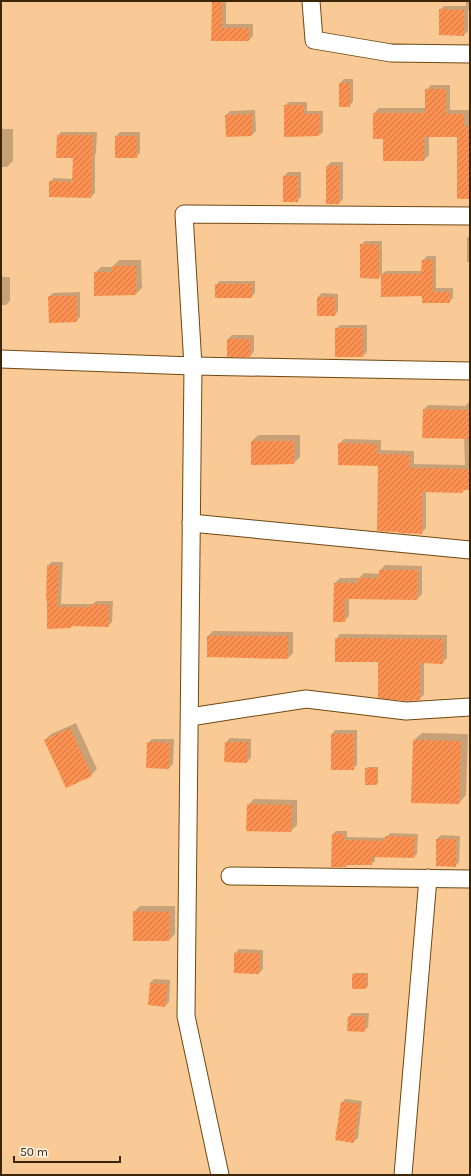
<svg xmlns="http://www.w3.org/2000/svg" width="471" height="1176" font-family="Karla,sans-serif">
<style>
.shadow{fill:#0003}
.building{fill:url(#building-hatch)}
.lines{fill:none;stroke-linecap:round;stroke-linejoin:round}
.minor-casing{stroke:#704810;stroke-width:19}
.minor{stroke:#fff;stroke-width:17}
</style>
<defs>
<pattern id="building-hatch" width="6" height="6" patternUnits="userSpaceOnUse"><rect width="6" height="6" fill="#fc9151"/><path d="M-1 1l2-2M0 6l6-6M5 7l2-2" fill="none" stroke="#cd7641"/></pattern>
</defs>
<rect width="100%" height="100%" fill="#f9ca95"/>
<!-- shadow -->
<g class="shadow">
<polygon points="213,1 226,1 226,24 253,24 253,36 249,40 212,40"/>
<polygon points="466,1 470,1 470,10 468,10 468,31 464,35 440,10 444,6 466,6"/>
<polygon points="344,79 353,79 353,102 349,106 340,106 340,83"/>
<polygon points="431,85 450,85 450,110 469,110 469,122 470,122 470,198 458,136 429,136 429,155 424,160 384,138 374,113 379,108 426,108 426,90"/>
<polygon points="289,102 307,102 307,111 323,111 323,132 319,135 285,105"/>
<polygon points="255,110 256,131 252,135 226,115 230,111"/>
<polygon points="1,129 13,129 13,161 7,167 1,167"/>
<polygon points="61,132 97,132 96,153 95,155 95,193 91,197 50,182 54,178 74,179 74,157 58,135"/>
<polygon points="120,132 140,132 140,153 136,157 116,136"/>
<polygon points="331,162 343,162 343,199 339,203 327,166"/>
<polygon points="288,172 301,172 301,197 297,201 284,176"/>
<polygon points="470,235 470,262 467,262 467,238"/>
<polygon points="365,241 382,241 382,274 386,271 422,271 423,260 427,256 436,256 436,288 453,288 453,298 449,302 423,302 423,295 382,296 382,274 378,278 361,277 361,245"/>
<polygon points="119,260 141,260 142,288 136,294 95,273 101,267 112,267"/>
<polygon points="1,277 10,277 10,301 6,305 1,305"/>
<polygon points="220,281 255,281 255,293 251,297 216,285"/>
<polygon points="80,292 80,317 76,321 49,297 53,293"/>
<polygon points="322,293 338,294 338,311 335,315 318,297"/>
<polygon points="340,325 367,325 367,352 363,356 336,329"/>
<polygon points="232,335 254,335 254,352 250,356 228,356 228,339"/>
<polygon points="470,401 470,489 465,489 462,492 426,491 426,528 421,533 379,465 339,444 344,439 381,440 381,450 414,451 414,464 465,465 464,438 424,410 428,405 465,406"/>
<polygon points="258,435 300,435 300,457 294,463 252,441"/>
<polygon points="52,562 63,562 61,604 93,604 96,601 113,601 112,622 108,626 73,625 71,627 48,628 48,565"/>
<polygon points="385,565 422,566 422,594 417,599 349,598 349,616 344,621 335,583 340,578 359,578 364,573 380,574 380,570"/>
<polygon points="213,631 293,632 293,653 288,658 208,636"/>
<polygon points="340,634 447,635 447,658 442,663 424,662 424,695 419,699 379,661 336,639"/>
<polygon points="76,723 97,769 91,775 67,786 45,740 51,734"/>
<polygon points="335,730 357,730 357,765 353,769 332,734"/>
<polygon points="422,733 468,734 466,795 459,803 414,740"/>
<polygon points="230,738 251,739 251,758 247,762 226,742"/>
<polygon points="152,739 174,739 173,764 169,768 148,743"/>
<polygon points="368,767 378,767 378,783 376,784 366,768"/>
<polygon points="254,799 297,800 297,825 291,831 248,805"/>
<polygon points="336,831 347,831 347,837 386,838 390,833 418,834 417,854 413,857 375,856 375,861 371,864 349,864 346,866 332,866 333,834"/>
<polygon points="441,835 460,836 459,862 455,866 437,839"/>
<polygon points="140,906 175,906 175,934 169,940 134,912"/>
<polygon points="239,949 263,950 263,969 259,973 235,953"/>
<polygon points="354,973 368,973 368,986 366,988 353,988 353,974"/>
<polygon points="154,979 170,980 169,1002 165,1006 150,983"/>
<polygon points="352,1013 369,1013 368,1027 364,1031 349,1017"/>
<polygon points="345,1099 362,1101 358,1138 354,1141 342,1103"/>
</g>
<!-- building -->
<g class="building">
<polygon points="212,1 222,1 222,28 249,28 249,41 211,41"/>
<polygon points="439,9 464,10 464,36 439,35"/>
<rect x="339" y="83" width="11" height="24"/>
<polygon points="425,89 446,89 446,114 464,114 464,126 470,126 470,199 457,199 457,137 424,137 424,161 383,161 383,139 373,139 373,113 425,113"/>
<polygon points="284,105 304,105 304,114 320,114 319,136 284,137"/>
<polygon points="252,114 252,136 226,137 225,115"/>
<polygon points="57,135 93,135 93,158 92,158 91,198 49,197 49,181 72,182 73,158 56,158"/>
<rect x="115" y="136" width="22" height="22"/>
<rect x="326" y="166" width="13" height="38"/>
<rect x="283" y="176" width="15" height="26"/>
<polygon points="360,244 379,245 379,279 360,278"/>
<polygon points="422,260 433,260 433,292 450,292 450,303 422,303 422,296 381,297 381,274 421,274"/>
<polygon points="112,266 136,266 136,295 94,296 94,272 112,272"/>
<rect x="215" y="284" width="37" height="14"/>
<polygon points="48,296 77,296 77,322 49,323"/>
<rect x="317" y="297" width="18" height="19"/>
<rect x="335" y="328" width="28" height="29"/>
<polygon points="227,339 251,339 250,357 227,357"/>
<polygon points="423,409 470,410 470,439 422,438"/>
<polygon points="251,441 294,441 294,464 251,465"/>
<polygon points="338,443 377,444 377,454 410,455 410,468 470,469 470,490 463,490 462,493 422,492 422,534 399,533 399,532 377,531 378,466 338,465"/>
<polygon points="47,565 59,566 57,607 91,607 91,604 109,605 109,627 71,626 71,628 47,629 47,600 46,600"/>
<polygon points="379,570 418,570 417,600 345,599 345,622 333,622 334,583 358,583 358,578 379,578"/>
<polygon points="207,636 288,636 288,659 207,657"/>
<polygon points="335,638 443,639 443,664 420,663 420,700 406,701 378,698 378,662 335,662"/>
<polygon points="70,728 92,776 66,788 44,740"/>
<rect x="331" y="734" width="23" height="36"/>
<polygon points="413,740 461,741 459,804 411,803"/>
<polygon points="147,742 170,743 169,769 146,768"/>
<polygon points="225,742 248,742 247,763 224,762"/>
<rect x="365" y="768" width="12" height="17"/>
<polygon points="247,804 292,805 291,832 246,831"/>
<polygon points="332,834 344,834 344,840 385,841 385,836 415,837 414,858 372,857 372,865 346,865 346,867 331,867"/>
<polygon points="436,839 456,839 456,867 436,866"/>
<polygon points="133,911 170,912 169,941 133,941"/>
<polygon points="234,953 260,953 259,974 234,973"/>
<polygon points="352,974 367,974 366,989 352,989"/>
<polygon points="150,983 167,984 165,1007 148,1005"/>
<polygon points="348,1016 365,1017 365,1032 347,1031"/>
<polygon points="341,1102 359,1104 354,1143 335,1140"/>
</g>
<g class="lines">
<defs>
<g id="minor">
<polyline points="311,1 314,40 391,53 470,54"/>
<polyline points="1,359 193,366 470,371"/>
<polyline points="191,523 470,550"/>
<polyline points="190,717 306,699 406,711 470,707"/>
<polyline points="230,876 470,879"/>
<polyline points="220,1175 186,1016 193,366 184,214 470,216"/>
<polyline points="403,1175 428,878"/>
</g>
</defs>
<!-- minor casing -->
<use href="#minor" class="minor-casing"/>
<!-- minor -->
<use href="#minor" class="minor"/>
</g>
<!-- border -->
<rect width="471" height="1176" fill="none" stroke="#3b2507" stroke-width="4"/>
<!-- scale -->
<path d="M14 1156v6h106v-6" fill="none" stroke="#3b2507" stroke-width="2"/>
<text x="20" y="1156" font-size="12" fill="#3b2507" stroke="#fef2e5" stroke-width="3" paint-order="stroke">50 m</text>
</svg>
